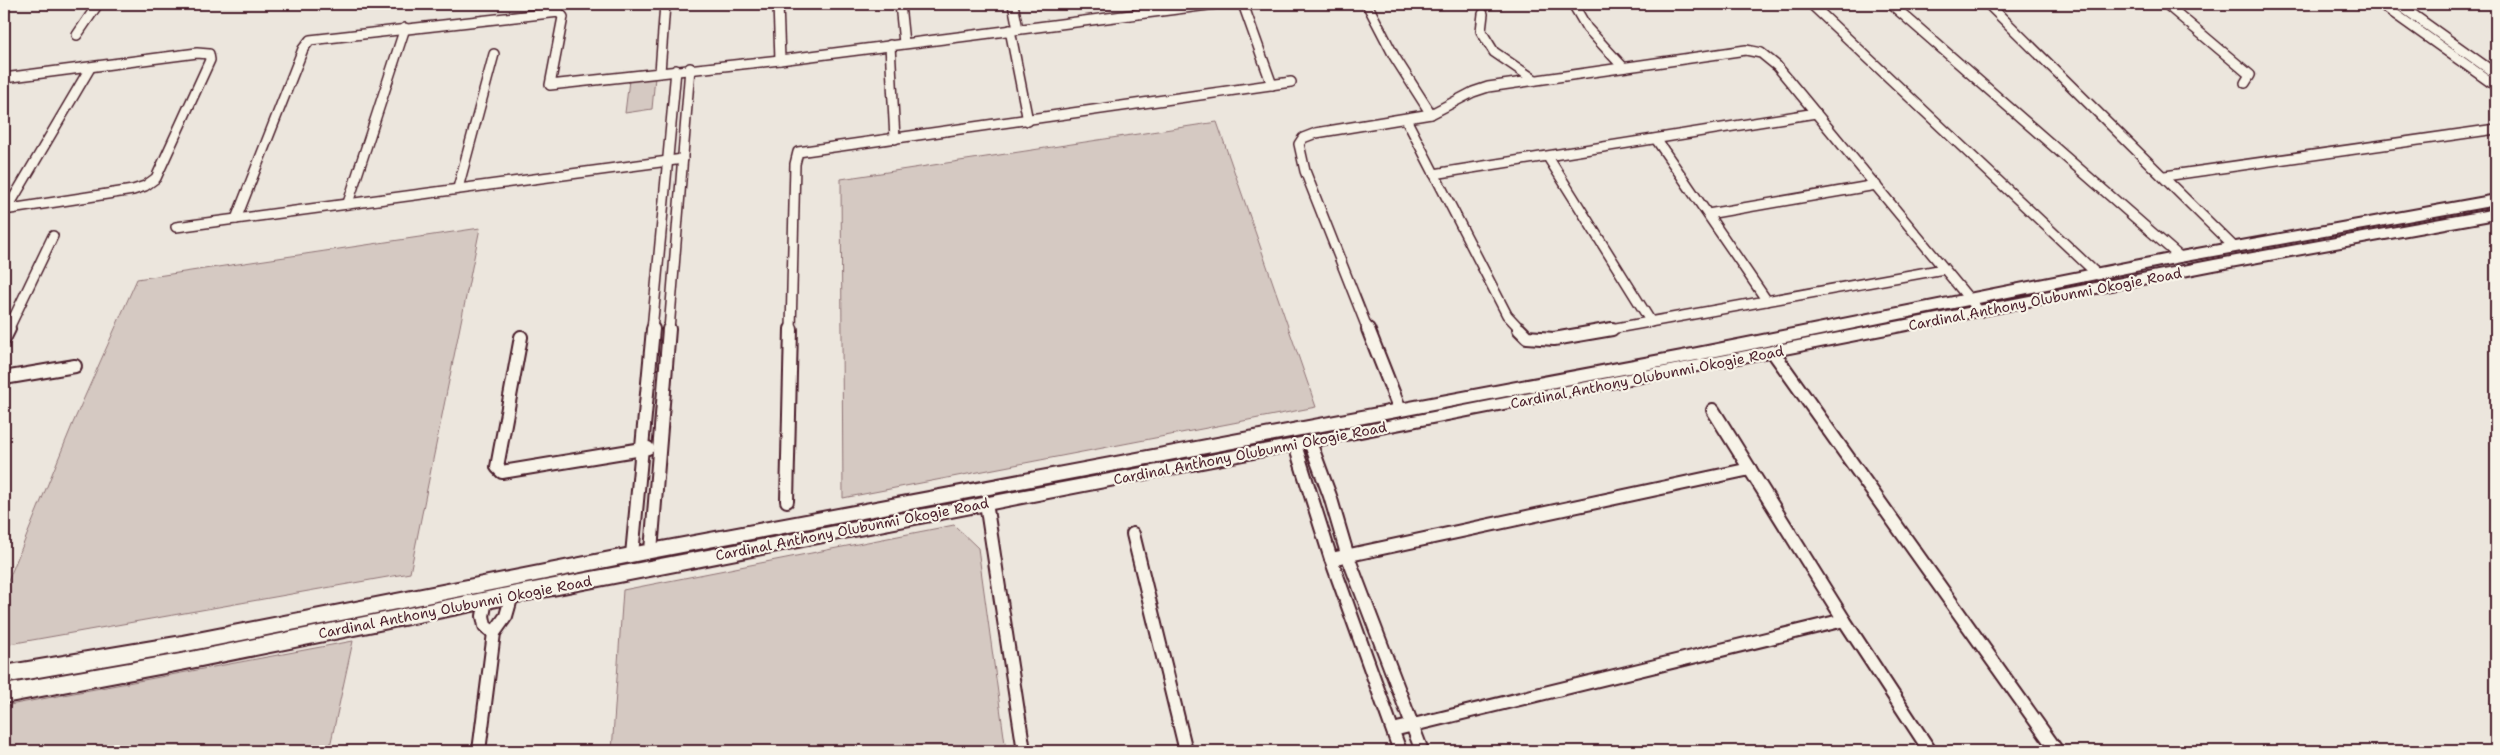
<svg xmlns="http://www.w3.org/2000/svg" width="2500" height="755" font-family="'Shantell Sans',sans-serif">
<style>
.green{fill:#d5c9c2;stroke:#907476}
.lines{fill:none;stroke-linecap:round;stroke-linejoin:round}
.street-far1-casing{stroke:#4a1f2b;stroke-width:12}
.street-casing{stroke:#4a1f2b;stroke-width:16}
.secondary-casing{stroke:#4a1f2b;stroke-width:4}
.street-far1{stroke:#f7f3e8;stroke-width:9}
.street{stroke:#f7f3e8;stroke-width:12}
.secondary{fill:#f7f3e8;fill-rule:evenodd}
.labels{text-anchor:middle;stroke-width:4.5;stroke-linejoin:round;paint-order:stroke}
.street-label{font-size:14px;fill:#4a1f2b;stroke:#f7f3e8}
</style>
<rect width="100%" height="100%" fill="#ece6dd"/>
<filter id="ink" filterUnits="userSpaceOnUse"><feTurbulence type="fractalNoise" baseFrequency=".02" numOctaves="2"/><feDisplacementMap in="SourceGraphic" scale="10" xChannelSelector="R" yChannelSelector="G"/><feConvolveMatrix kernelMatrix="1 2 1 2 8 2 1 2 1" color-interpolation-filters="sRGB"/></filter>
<g filter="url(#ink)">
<!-- green -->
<g class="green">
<polygon points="655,77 652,109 625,113 629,80"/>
<polygon points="1217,122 1316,407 843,498 841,179"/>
<polygon points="480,228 410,573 4,645 4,591 73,423 137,279"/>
<polygon points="954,525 978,548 1006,751 612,751 623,590"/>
<polygon points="353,641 329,751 4,751 4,706"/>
</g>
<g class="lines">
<defs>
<g id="street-far1">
<polyline points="778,4 780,60"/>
<polyline points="900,4 904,43"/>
<polyline points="1013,4 1018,29"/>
<polyline points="1243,4 1272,85"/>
<polyline points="1367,4 1394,56 1431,114"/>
<polyline points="1573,4 1587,28 1623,67"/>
<polyline points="1811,4 2098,275"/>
<polyline points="1891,4 2180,257"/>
<polyline points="1988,4 2234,247"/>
<polyline points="2166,4 2250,75 2245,83"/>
<polyline points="2381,4 2496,86"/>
<polyline points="2398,4 2496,74"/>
<polyline points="1483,14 1481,31 1494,52 1535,80"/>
<polyline points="1010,30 1028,121"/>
<polyline points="77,35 98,4"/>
<polyline points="890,45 895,139"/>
<polyline points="660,72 665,4"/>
<polyline points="4,78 197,53 209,54 210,60 156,178 145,186 133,190 4,210"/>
<polyline points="1406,119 1507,315 1521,330"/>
<polyline points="1656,139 1767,301"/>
<polyline points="1548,157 1651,322"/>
<polyline points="1434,174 1816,113"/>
<polyline points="2165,176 2496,129"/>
<polyline points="458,188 494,54"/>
<polyline points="348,203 405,28"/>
<polyline points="7,209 90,68"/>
<polyline points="1708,214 1876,185"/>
<polyline points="236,219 303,49 310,40 559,12 563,17 550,85 780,60 1216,4"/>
<polyline points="176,227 683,159"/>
<polyline points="8,330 53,236"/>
<polyline points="652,330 676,70"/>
<polyline points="669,330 690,68"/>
<polyline points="791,330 795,164 798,152 1291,82"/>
<polyline points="1368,330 1305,171 1299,144 1303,138 1316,133 1431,114 1473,92 1488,87 1746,50 1761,53 1777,66 1980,312"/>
<polyline points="1605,330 1944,269"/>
</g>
<g id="street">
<polyline points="1368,329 1400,410"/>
<polyline points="1519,329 1527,337 1554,339 1612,329"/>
<polyline points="521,337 497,467 502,472 648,448"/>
<polyline points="4,339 9,329"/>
<polyline points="1773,352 2057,751"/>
<polyline points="4,378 75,366"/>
<polyline points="1713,410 1844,620 1930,751"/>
<polyline points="1310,442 1330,496 1348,557 1422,751"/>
<polyline points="1295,445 1331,559 1400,751"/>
<polyline points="787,501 791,329"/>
<polyline points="986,503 1024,751"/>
<polyline points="1133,534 1186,751"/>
<polyline points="651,551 669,329"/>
<polyline points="632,555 653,329"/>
<polyline points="1331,559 1750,469"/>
<polyline points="486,600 483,616 485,626 494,633"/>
<polyline points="1393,730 1844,620"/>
<polyline points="479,751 494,633 506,616 512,595"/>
</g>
<g id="secondary">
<polygon points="2496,195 2496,205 2180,262 1687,362 651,558 182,652 4,683 4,666 182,636 651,544 1687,350 2180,252"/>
<polygon points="2496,209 2496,219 2214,270 512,603 186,669 4,703 4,685 186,653 512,587 1295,439 2214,260"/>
</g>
</defs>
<!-- street-far1 casing -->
<use href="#street-far1" class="street-far1-casing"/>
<!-- street casing -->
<use href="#street" class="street-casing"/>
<!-- secondary casing -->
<use href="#secondary" class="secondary-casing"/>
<!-- street-far1 -->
<use href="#street-far1" class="street-far1"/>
<!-- street -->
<use href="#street" class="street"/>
<!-- secondary -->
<use href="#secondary" class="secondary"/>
</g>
</g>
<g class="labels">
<!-- street labels -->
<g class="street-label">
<text transform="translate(2045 299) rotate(-11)" y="5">Cardinal Anthony Olubunmi Okogie Road</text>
<text transform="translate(1647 377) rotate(-11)" y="5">Cardinal Anthony Olubunmi Okogie Road</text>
<text transform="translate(1250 453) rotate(-11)" y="5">Cardinal Anthony Olubunmi Okogie Road</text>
<text transform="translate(852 529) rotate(-11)" y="5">Cardinal Anthony Olubunmi Okogie Road</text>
<text transform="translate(455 607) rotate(-11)" y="5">Cardinal Anthony Olubunmi Okogie Road</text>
</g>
</g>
<!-- margin -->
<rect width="2500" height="755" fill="none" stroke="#f7f3e8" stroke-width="20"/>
<rect x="10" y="10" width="2480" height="735" fill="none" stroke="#4a1f2b" stroke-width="2" filter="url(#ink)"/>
</svg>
